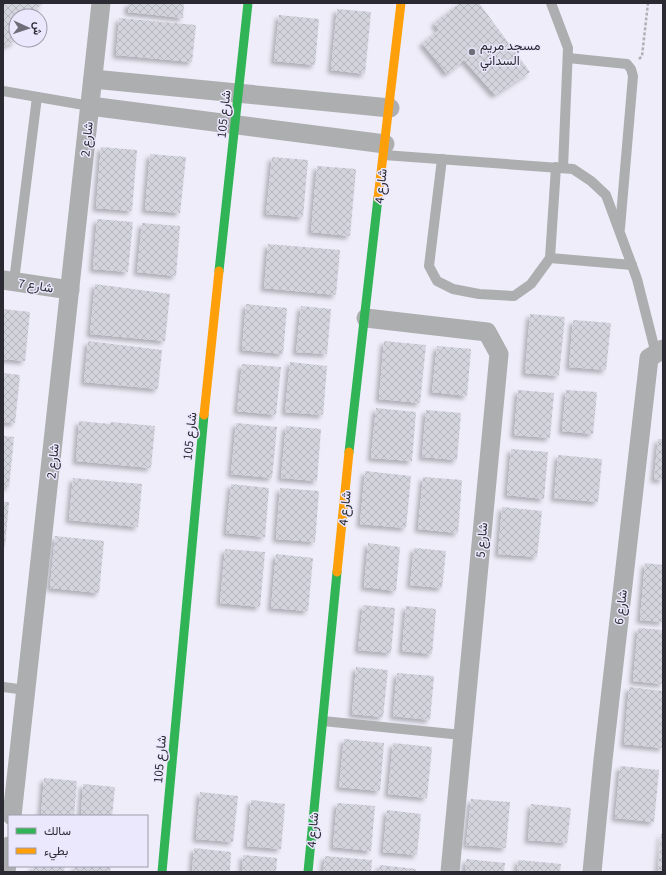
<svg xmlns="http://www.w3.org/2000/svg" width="666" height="875" font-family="'Source Sans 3',Vazirmatn,sans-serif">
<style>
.building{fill:url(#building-cross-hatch);filter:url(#shadow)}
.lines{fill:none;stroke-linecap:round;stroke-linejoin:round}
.path{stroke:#afb0b3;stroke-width:2.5;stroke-dasharray:3 2;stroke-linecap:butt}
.lane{stroke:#adaeaf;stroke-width:10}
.street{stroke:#adaeaf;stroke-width:19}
.fast{stroke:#30b455;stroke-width:9}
.slow{stroke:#ff9f0a;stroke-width:9}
.poi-dot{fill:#6f6e78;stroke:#ebe8fe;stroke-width:1.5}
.labels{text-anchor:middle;stroke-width:3;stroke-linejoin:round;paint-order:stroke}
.poi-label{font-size:13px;fill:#2b2a32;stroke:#ebe8fe;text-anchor:start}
.street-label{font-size:13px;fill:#2b2a32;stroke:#ebe8fe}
</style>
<defs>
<pattern id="building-cross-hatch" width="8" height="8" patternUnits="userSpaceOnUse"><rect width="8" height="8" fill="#d4d4de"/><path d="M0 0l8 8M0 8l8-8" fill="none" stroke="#b6b6bf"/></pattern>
<filter id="shadow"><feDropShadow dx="-3.5" dy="3.5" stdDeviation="2" flood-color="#0004"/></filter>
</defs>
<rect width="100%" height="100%" fill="#eeedf9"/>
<!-- building -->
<g class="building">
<polygon points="3,3 44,3 27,16 16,16 16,24 9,29 16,41 3,47"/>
<polygon points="128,3 184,3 183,18 128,12"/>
<polygon points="460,3 479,3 530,72 495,95 464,60 447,74 422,43 439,30 434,23"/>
<polygon points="337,9 371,12 365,74 331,70"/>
<polygon points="279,15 319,19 315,65 274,61"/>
<polygon points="119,18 196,25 192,62 116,55"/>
<polygon points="101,147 137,150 132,211 96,208"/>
<polygon points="150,154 186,157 180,213 145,210"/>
<polygon points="272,157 308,160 303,217 266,214"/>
<polygon points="317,166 356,169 350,236 311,232"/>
<polygon points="97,219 133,222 128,272 93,269"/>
<polygon points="142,223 180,226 176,276 137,272"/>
<polygon points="268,244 340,250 336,295 264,288"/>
<polygon points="95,284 170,294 165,341 90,334"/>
<polygon points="246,304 287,308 283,354 242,350"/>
<polygon points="301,306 331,309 327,354 296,352"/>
<polygon points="3,309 30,312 25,361 3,359"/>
<polygon points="530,314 565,317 559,376 525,373"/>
<polygon points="573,320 611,323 606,370 569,367"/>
<polygon points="88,341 162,350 158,389 84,382"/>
<polygon points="384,341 426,345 420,403 379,399"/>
<polygon points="437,346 471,349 467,396 432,392"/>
<polygon points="290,362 327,366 323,415 285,412"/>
<polygon points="242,364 281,367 276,415 237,411"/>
<polygon points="3,373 20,375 15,423 3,422"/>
<polygon points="518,390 554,393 550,438 514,435"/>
<polygon points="566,390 597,392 593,434 562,431"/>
<polygon points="376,408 416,412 412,461 371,458"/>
<polygon points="426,410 461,413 457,460 422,457"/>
<polygon points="79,421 110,424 111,422 155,426 151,468 76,461"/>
<polygon points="236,423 277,427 272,478 231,474"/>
<polygon points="286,426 321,429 317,481 281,478"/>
<polygon points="3,436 14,437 9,487 3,487"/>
<polygon points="658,439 663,439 663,480 654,479"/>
<polygon points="511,449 548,452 544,499 507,495"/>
<polygon points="558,455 602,459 598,502 554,498"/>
<polygon points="365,471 411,476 406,528 360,524"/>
<polygon points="423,477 462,480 458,533 418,529"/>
<polygon points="73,478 142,484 138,527 69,520"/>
<polygon points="231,484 269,488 265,537 226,533"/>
<polygon points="280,488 319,491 315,542 276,539"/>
<polygon points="3,502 9,502 5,546 3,546"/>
<polygon points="502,507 542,511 537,557 498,554"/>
<polygon points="55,536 104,541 99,593 50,588"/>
<polygon points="368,543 400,547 396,591 364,587"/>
<polygon points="414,548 446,551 442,588 410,585"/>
<polygon points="225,549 265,552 260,607 220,603"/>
<polygon points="276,554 313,558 308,611 271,608"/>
<polygon points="645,563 663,565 663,622 640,620"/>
<polygon points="363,605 395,608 391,653 358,650"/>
<polygon points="406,606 436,609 432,654 402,651"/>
<polygon points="638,628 663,630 663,684 633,681"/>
<polygon points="356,667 388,670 383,717 352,714"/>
<polygon points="397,673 434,676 430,720 393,716"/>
<polygon points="629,687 663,691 663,748 624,744"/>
<polygon points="344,739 384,743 380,791 339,787"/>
<polygon points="393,743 432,747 427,798 388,794"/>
<polygon points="620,766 659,770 654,822 615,818"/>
<polygon points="44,778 77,781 74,816 41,816"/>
<polygon points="83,784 115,787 112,816 81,816"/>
<polygon points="200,792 238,796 233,842 196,839"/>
<polygon points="471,799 510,802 506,848 466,845"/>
<polygon points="251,800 285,804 281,849 247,846"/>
<polygon points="337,803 375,806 371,851 333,847"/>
<polygon points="531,804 571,808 567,843 528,840"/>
<polygon points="387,810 421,814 417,855 383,852"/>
<polygon points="661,834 663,834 663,872 658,872"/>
<polygon points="194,848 231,852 230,872 192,872"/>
<polygon points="243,855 277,858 276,872 242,872"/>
<polygon points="325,856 372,860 371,872 323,872"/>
<polygon points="466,859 505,863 504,872 465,872"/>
<polygon points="518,860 561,864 560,872 517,872"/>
<polygon points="380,865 416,869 416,872 379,872"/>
<polygon points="33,866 65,866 64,872 32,872"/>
<polygon points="75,866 111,866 110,872 74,872"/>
</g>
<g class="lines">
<!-- path -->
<polyline class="path" points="639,59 642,56 648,3"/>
<!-- lane -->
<g class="lane">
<polyline points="551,3 568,48 563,168"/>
<polyline points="568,58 627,64 631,69 633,76 620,228"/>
<polyline points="3,91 90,106"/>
<polyline points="384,155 573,169 591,181 606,195 637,279 656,354"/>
<polyline points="442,159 429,266 437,281 453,289 479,294 514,296 531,284 550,258 556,167"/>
<polyline points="550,258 632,265"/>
<polyline points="14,281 37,97"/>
<polyline points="3,687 26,690"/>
<polyline points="323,721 462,735"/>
</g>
<!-- street -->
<g class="street">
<polyline points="93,79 390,108"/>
<polyline points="90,106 385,144"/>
<polyline points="3,280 70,290"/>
<polyline points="366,318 487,332 499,354 450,872"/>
<polyline points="12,816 101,3"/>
<polyline points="6,872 9,846"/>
<polyline points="592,872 603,760 649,358 663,349"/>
</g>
<!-- fast -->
<g class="fast">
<polyline points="219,271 248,3"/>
<polyline points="349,452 378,198"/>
<polyline points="162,872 204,415"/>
<polyline points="308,872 337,572"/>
</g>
<!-- slow -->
<g class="slow">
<polyline points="378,198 401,3"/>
<polyline points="204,415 219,271"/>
<polyline points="337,572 349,452"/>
</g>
</g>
<!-- markers -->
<circle class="poi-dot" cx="472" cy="52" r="4"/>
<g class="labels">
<!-- poi labels -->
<g class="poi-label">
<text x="480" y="50">مسجد مريم<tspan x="480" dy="15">السداني</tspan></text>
</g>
<!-- street labels -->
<g class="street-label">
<text transform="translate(223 114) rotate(-84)" y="5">شارع 105</text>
<text transform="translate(86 139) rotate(-84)" y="5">شارع 2</text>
<text transform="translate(380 186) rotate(-84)" y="5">شارع 4</text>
<text transform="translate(36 285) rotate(9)" y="5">شارع 7</text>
<text transform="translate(189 436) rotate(-84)" y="5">شارع 105</text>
<text transform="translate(52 461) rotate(-84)" y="5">شارع 2</text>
<text transform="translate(344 508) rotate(-84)" y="5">شارع 4</text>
<text transform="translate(481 540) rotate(-85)" y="5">شارع 5</text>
<text transform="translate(620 607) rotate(-83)" y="5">شارع 6</text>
<text transform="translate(159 759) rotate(-85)" y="5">شارع 105</text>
<text transform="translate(312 830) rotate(-85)" y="5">شارع 4</text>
</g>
</g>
<!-- border -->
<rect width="666" height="875" fill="none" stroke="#2b2a32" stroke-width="8"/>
<!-- legend -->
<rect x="8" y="815" width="140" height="52" fill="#ebe8fe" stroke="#9e9cac"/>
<rect x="16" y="828" width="20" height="6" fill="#30b455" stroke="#9e9cac"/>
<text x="44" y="835" font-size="12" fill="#2b2a32">سالك</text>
<rect x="16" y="848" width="20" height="6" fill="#ff9f0a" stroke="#9e9cac"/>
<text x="44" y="855" font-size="12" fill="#2b2a32">بطيء</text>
<!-- north arrow -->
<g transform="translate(28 28) rotate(93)"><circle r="19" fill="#ebe8fe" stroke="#9e9cac"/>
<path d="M0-3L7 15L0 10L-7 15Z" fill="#6f6e78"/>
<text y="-6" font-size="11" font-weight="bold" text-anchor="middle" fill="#2b2a32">ش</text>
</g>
</svg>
